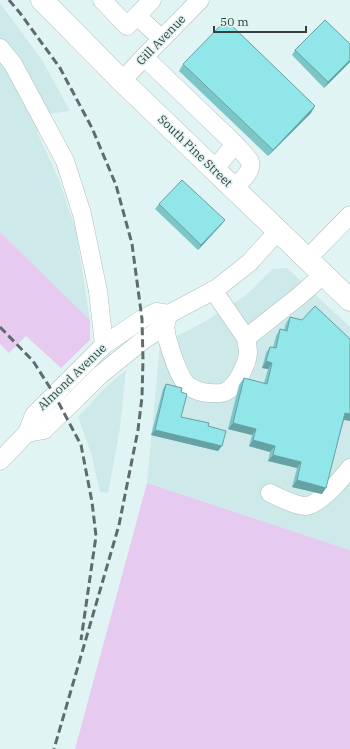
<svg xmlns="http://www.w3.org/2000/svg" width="350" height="749" font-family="'IBM Plex Serif',serif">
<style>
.built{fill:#cde9ea}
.green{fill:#e7caf0}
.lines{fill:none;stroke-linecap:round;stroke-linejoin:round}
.minor-casing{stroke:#aec0c0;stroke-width:19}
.major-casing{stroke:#aec0c0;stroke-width:23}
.minor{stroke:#fff;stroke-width:18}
.major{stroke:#fff;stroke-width:22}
.rail{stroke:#606b6b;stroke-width:3;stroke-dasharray:8 4;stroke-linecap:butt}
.wall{fill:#7dc6c8}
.shaded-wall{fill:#66a1a3}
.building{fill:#91e6e9;stroke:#66a1a3}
.labels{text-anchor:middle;stroke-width:3;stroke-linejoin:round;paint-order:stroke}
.street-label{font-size:12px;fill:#363e3e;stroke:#e1f4f4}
</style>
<rect width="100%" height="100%" fill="#e1f4f4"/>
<!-- built -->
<g class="built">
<polygon points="0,3 42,60 70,111 48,114 37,132 59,180 76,231 90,320 0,232"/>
<polygon points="287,268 350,327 350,550 147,483 160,345 204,322 245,296 273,269"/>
<polygon points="126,370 120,428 108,493 100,492 92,456 78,417 105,388"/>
</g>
<!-- green -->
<g class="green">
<polygon points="0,232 90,320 90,340 61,368 26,336 9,353 0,344"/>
<polygon points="147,483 350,550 350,749 75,749"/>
</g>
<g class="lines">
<defs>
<g id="minor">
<polyline points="102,0 127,26 152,0"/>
<polyline points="137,16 162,39"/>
<polyline points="0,48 13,64 65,161 82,214 98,291 104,345"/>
<path d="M144,57L235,144C239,149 248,157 250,162C253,171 239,183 234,189"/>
<polyline points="122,81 144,57 200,0"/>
<polyline points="214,170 235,144"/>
<polyline points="307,259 350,215"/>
<polyline points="213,290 246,338"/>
<path d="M165,326C166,331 166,336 168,341C171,352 179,377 187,385C193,390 203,393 210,393C215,393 221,394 225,392C236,387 247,365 248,353C248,348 247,343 246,338L298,297L323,275"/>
<polyline points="27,433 44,430 100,375 142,341 165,326 168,316"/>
<polyline points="0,461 27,433 34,415 104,345 142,319 156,312 169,314 216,289 249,263 278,231"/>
<path d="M270,493C278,497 297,506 305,506C319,506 342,478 350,468"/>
</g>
<polyline id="major" points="42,0 122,81 350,300"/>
</defs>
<!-- minor casing -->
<use href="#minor" class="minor-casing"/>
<!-- major casing -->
<use href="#major" class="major-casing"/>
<!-- minor -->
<use href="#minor" class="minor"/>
<!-- major -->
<use href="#major" class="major"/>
<!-- rail -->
<g class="rail">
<polyline points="9,0 20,13 60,68 92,128 116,185 132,244 142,319 143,360 142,397 138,430 119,525 54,749"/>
<polyline points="0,327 33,361 54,394 81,445 92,502 96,536 81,640"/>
</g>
</g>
<!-- wall -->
<g class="wall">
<polygon points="350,44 350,62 324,88 292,55 295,50"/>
<polygon points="183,64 311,113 268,156 179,71"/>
<polygon points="159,204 225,220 221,225 198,250 155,209"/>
<polygon points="290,317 350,339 350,421 344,420 322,494 292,487 297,468 268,461 270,452 249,446 252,435 228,429 239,385 244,378 264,383 268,369 262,368 266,353 270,347 273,347 276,336 280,329 284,330 286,323"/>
<polygon points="166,384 181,392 181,417 208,426 218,451 151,435 163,389"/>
</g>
<!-- shaded-wall -->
<g class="shaded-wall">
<polygon points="350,60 350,62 324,88 328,82"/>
<polygon points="315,106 311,113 268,156 273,150"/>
<polygon points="225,220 221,225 198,250 201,245"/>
<polygon points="266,361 272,363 268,369 262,368"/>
<polygon points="345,413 350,414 350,421 341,419"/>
<polygon points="233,423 256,429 252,435 228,429"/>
<polygon points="155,430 222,446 218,451 151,435"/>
<polygon points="253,440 275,446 270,452 249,446"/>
<polygon points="273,455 301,462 297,468 268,461"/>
<polygon points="297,480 326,488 322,494 292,487"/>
</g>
<!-- building -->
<g class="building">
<polygon points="226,20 315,106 273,150 183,64"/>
<polygon points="325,20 350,44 350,60 328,82 295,50"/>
<polygon points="182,180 225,220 201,245 159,204"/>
<polygon points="315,306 350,339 350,414 345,413 326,488 297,480 301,462 273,455 275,446 253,440 256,429 233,423 244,378 267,384 272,363 266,361 270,347 276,348 280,329 287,331 290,317 302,320"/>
<polygon points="166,384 182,388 181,392 187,394 181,417 209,423 208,426 226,431 222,446 155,430"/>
</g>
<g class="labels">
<!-- street labels -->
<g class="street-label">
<text transform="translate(161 40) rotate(-46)" y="4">Gill Avenue</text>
<text transform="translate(195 151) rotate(44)" y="4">South Pine Street</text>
<text transform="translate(72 377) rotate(-44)" y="4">Almond Avenue</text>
</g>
</g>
<!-- scale -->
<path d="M214 26v6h92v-6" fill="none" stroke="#363e3e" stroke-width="2"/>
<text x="220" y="26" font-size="12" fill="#363e3e" stroke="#e1f4f4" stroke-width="3" paint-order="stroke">50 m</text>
</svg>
